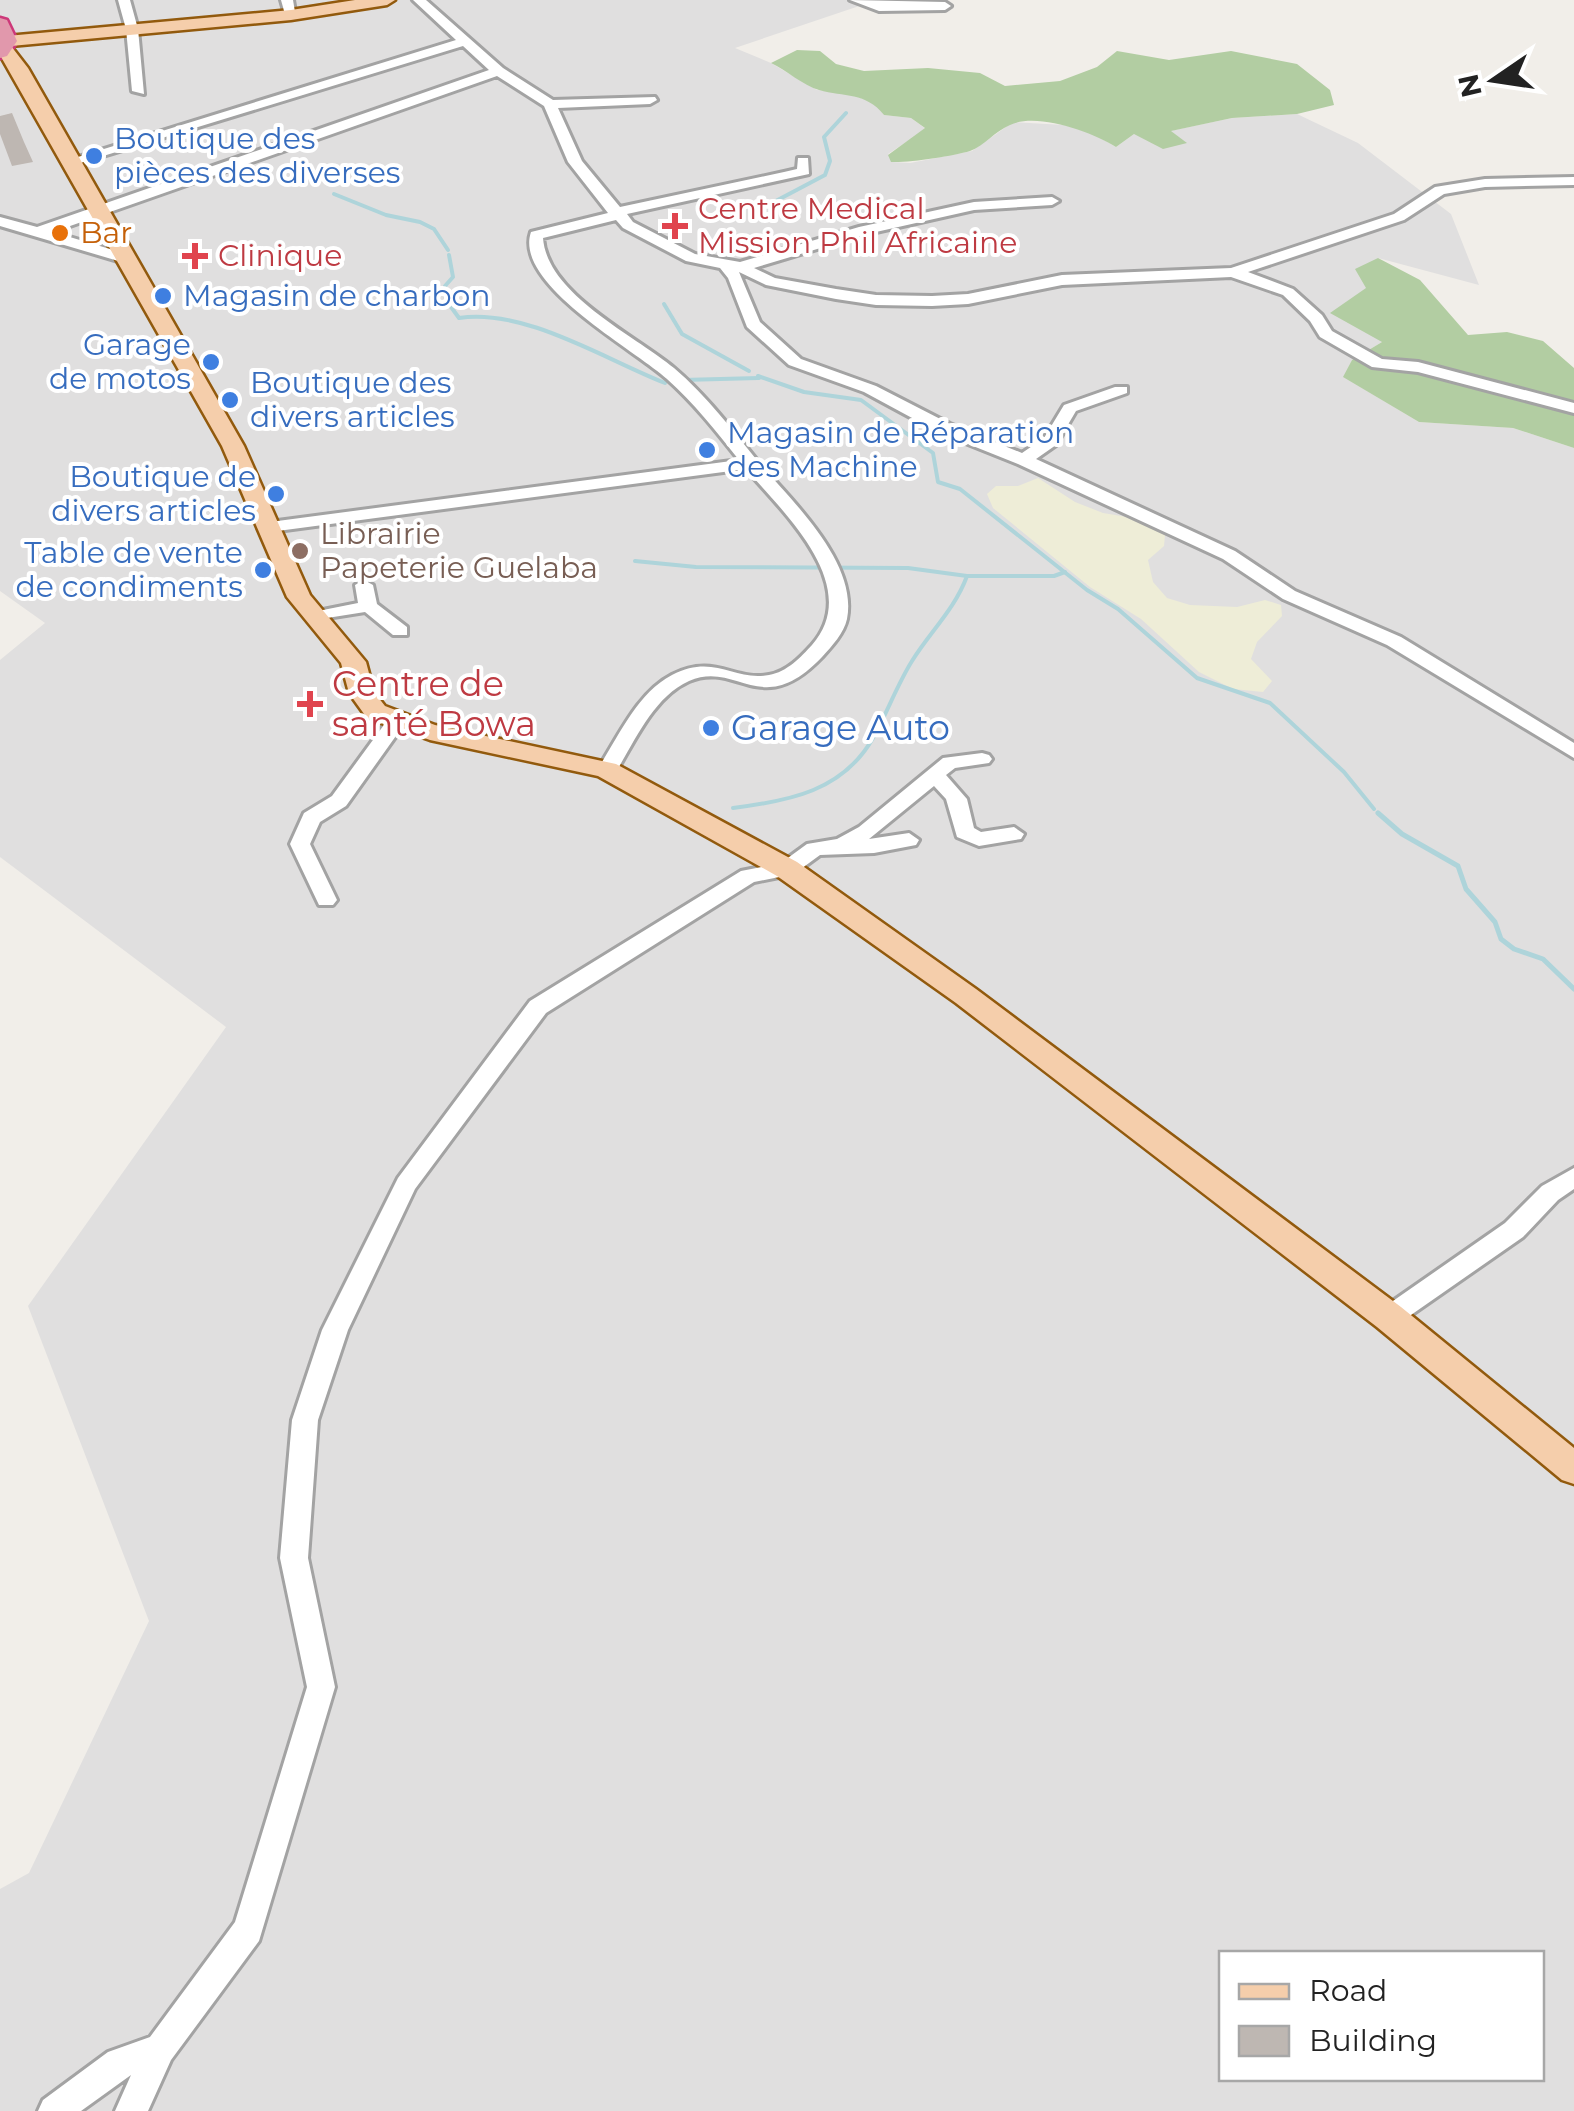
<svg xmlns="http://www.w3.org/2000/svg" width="1574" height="2111" font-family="Montserrat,sans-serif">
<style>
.residential{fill:#e0dfdf;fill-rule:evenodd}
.farmland{fill:#eeedd7}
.forest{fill:#b2cda2}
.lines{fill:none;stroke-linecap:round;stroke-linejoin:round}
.stream-far1{stroke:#aed4da;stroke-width:4}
.stream{stroke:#aed4da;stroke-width:5}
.building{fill:#beb7b2}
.minor-casing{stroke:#a3a3a3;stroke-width:6}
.major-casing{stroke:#925a0d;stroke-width:5}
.highway-casing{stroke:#cd3879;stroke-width:5}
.minor{fill:#fff;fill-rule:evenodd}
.major{fill:#f5ceab;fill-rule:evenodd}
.highway{fill:#e198ac;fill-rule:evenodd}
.shop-dot{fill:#3f7fe0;stroke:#fff;stroke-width:4}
.health-dot{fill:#e0444e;stroke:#fff;stroke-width:4}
.food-dot{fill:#e8710a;stroke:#fff;stroke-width:4}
.education-dot{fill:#8d6e63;stroke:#fff;stroke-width:4}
.labels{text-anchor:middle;stroke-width:8;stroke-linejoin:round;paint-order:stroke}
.far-shop-label{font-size:30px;fill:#366cbe;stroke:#fff;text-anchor:start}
.far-health-label{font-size:30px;fill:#be3a42;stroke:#fff;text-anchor:start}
.far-food-label{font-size:30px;fill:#c56008;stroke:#fff;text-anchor:start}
.far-education-label{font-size:30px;fill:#785e54;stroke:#fff;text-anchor:start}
.health-label{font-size:35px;fill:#be3a42;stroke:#fff;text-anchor:start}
.shop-label{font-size:35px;fill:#366cbe;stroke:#fff;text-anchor:start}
</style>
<rect width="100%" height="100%" fill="#f1eee9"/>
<!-- residential -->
<path class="residential" d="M0,0H877L735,48L771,63L817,90L841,92L874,102L884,115L911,118L926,129L888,154L892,162L910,163L972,151L1013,122L1064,125L1092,133L1116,147L1134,134L1186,143L1170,131L1232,118L1297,114L1358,143L1451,214L1479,285L1378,258L1367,288L1348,303L1382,342L1352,360L1344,377L1419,422L1513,428L1574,448V2111H0V1889L29,1873L149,1621L28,1306L226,1027L0,857V660L45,623L0,591ZM1222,1954H1542V2078H1222Z"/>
<!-- farmland -->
<polygon class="farmland" points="1038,478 1075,502 1103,513 1127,517 1165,535 1164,546 1148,560 1153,582 1167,598 1190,605 1237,607 1265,600 1281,605 1282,616 1257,642 1251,659 1272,681 1263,692 1233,689 1199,672 1141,619 1090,587 993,508 987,494 996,486 1018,486"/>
<!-- forest -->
<g class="forest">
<path d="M797,50L820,51L836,64L864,71L928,68L980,73L1005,86L1060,81L1097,67L1117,51L1169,60L1231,51L1297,64L1330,90L1334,105L1297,114L1232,118L1171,131L1187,143L1163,149L1134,134L1116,147C1092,132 1037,112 1010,125C995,131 984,146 970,151C953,156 909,163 891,162L888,155L925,128L911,118L884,115C866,92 844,97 819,90C804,86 786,70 771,63Z"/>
<polygon points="1378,258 1420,280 1468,335 1507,332 1543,341 1574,368 1574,448 1513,428 1419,422 1343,377 1352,360 1382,342 1330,313 1366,288 1355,269"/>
</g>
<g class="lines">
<!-- stream-far1 -->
<g class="stream-far1">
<polyline points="334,194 386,215 420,222 434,229 448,250"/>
<polyline points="755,212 825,175 830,161 824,137 846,113"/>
<path d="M449,255L453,277L445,286L446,300L459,318C525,308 604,359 665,383"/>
<polyline points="664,304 682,334 749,371"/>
<polyline points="758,376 804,392 861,400 933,453 938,482 960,489 1087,590 1118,609 1197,678 1270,703 1344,772 1374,809"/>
<polyline points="682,380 759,378"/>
<polyline points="635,561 696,567 908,568 967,576 1054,576 1065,572"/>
<path d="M733,808C789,801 843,791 873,738C887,713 897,685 912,661C930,632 955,609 967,576"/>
</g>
<!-- stream -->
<polyline class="stream" points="1378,813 1402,834 1458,866 1466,889 1495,922 1501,939 1514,949 1543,959 1574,989"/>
</g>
<!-- building -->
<polygon class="building" points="12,113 24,142 33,162 12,166 0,134 0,116"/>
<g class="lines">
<defs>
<g id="minor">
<polygon points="118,0 130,0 138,29 144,94 132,91 126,29"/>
<polygon points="281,0 293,0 296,18 286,18"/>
<path d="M413,0H426L503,68L553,100L655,97L657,100L650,104L558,108L582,161L620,207L784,172L797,169L798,158H808L809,174L627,214L633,222L695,254L740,262L859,227L974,202L1052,197L1059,201L1052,205L974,210L867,234L754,268L775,278L836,289L876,295L932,296L968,294L1062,275L1231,268L1394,214L1435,187L1485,179L1574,177V185L1485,187L1444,194L1404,220L1248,272L1293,289L1322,315L1332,331L1382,359L1418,362L1574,403V413L1418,372L1372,367L1320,337L1310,321L1283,295L1231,277L1062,285L968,304L932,306L876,305L836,299L766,285L739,272L760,322L801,359L876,386L950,424L1022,453L1044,438L1064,405L1115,387H1127V393L1076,411L1056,445L1036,459L1235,551L1295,591L1401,637L1574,743V758L1387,645L1283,599L1223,559L1018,464L938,432L864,392L789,365L747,327L728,278L720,268L686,261L623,228L616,220L543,238C547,294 634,335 674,368C707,396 733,431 760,464C793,502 858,563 847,619C844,633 832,646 822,657C761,721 738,660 689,681C653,697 634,743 614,775H600L597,770C618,738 637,693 672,675C715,653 734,682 769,675C787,672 801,657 812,645C864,586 783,512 746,469L270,532L261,527L270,522L739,460C716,431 694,403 667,379C634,349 513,284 531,232L608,213L568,162L544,106L497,76L53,232L130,255V261L125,263L0,226V217L37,227L489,70L463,46L77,164L65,161L456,40Z"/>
<polygon points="850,0 945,2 951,6 945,10 879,11"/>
<polygon points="364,580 373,585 377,604 407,627 407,635 393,635 365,612 308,621 308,613 358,603 355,585"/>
<polygon points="396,716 406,722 403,726 346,806 320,822 310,844 337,900 333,905 319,905 290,844 304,813 332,796 389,718"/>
<polygon points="982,753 989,755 992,759 989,763 955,768 946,775 967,799 974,828 981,832 1014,827 1024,834 1021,839 979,846 957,837 946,799 934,786 869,839 909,833 919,840 916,845 874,853 820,855 794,874 754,882 546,1013 415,1189 348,1330 318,1420 308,1558 335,1687 259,1941 171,2060 148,2111 115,2111 131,2075 81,2111 38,2111 43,2100 108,2052 150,2037 235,1922 307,1687 280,1558 292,1420 322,1330 398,1178 530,1001 741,871 781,863 807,844 837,839 859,827 943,758"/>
<polygon points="1574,1168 1574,1189 1558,1200 1523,1237 1398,1324 1389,1327 1380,1324 1377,1317 1380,1310 1505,1223 1542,1186"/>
</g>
<polygon id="major" points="355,0 395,0 387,5 291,20 11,46 28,68 244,446 310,595 366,662 374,692 385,706 435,725 616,764 797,862 976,989 1401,1307 1574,1448 1574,1484 1562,1480 1377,1327 956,1003 777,876 598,776 430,740 367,718 349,693 341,663 287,597 222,446 0,55 0,39 7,36 291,10"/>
<polygon id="highway" points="0,18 7,20 17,41 7,56 0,58"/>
</defs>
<!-- minor casing -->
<use href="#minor" class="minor-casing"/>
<!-- major casing -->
<use href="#major" class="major-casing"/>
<!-- highway casing -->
<use href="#highway" class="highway-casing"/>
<!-- minor -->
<use href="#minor" class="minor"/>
<!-- major -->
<use href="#major" class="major"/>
<!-- highway -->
<use href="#highway" class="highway"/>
</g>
<!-- markers -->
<g class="shop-dot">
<circle cx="94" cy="156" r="10"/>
<circle cx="163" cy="296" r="10"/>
<circle cx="211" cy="362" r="10"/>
<circle cx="230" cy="400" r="10"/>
<circle cx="707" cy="450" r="10"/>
<circle cx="276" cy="494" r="10"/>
<circle cx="263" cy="570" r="10"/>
<circle cx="711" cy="728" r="10"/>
</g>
<g class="health-dot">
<path d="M670 211h10v10h10v10h-10v10h-10v-10h-10v-10h10z"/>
<path d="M190 241h10v10h10v10h-10v10h-10v-10h-10v-10h10z"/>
<path d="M305 689h10v10h10v10h-10v10h-10v-10h-10v-10h10z"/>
</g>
<circle class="food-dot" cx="60" cy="233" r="10"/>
<circle class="education-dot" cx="300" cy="551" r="10"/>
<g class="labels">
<!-- far-shop labels -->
<g class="far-shop-label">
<text x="114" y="149">Boutique des<tspan x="114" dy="34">pièces des diverses</tspan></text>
<text x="183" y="306">Magasin de charbon</text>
<text x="191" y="355" text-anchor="end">Garage<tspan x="191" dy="34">de motos</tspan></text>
<text x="250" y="393">Boutique des<tspan x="250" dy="34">divers articles</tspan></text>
<text x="727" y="443">Magasin de Réparation<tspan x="727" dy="34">des Machine</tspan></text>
<text x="256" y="487" text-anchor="end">Boutique de<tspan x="256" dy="34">divers articles</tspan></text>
<text x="243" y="563" text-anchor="end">Table de vente<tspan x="243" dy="34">de condiments</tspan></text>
</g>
<!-- far-health labels -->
<g class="far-health-label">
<text x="698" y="219">Centre Medical<tspan x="698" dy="34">Mission Phil Africaine</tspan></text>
<text x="218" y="266">Clinique</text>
</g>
<!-- far-food labels -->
<g class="far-food-label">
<text x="80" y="243">Bar</text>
</g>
<!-- far-education labels -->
<g class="far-education-label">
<text x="320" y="544">Librairie<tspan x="320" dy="34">Papeterie Guelaba</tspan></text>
</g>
<!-- health labels -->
<g class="health-label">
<text x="332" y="696">Centre de<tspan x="332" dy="40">santé Bowa</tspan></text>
</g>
<!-- shop labels -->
<g class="shop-label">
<text x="731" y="740">Garage Auto</text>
</g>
</g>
<!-- legend -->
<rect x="1219" y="1951" width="325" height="130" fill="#ffffff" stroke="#a7a7a7" stroke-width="2.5"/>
<rect x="1239" y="1984" width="50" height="15" fill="#f5ceab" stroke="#a7a7a7" stroke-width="2.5"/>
<text x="1309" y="2001" font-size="30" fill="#222222">Road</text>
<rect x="1239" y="2026" width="50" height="30" fill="#beb7b2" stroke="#a7a7a7" stroke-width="2.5"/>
<text x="1309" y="2051" font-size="30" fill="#222222">Building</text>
<!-- north arrow -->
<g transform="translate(1494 80) rotate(257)" stroke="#ffffff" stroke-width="8" paint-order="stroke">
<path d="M0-8L18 38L0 25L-18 38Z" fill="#222222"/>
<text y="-15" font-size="28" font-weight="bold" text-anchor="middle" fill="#222222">N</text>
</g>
</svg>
